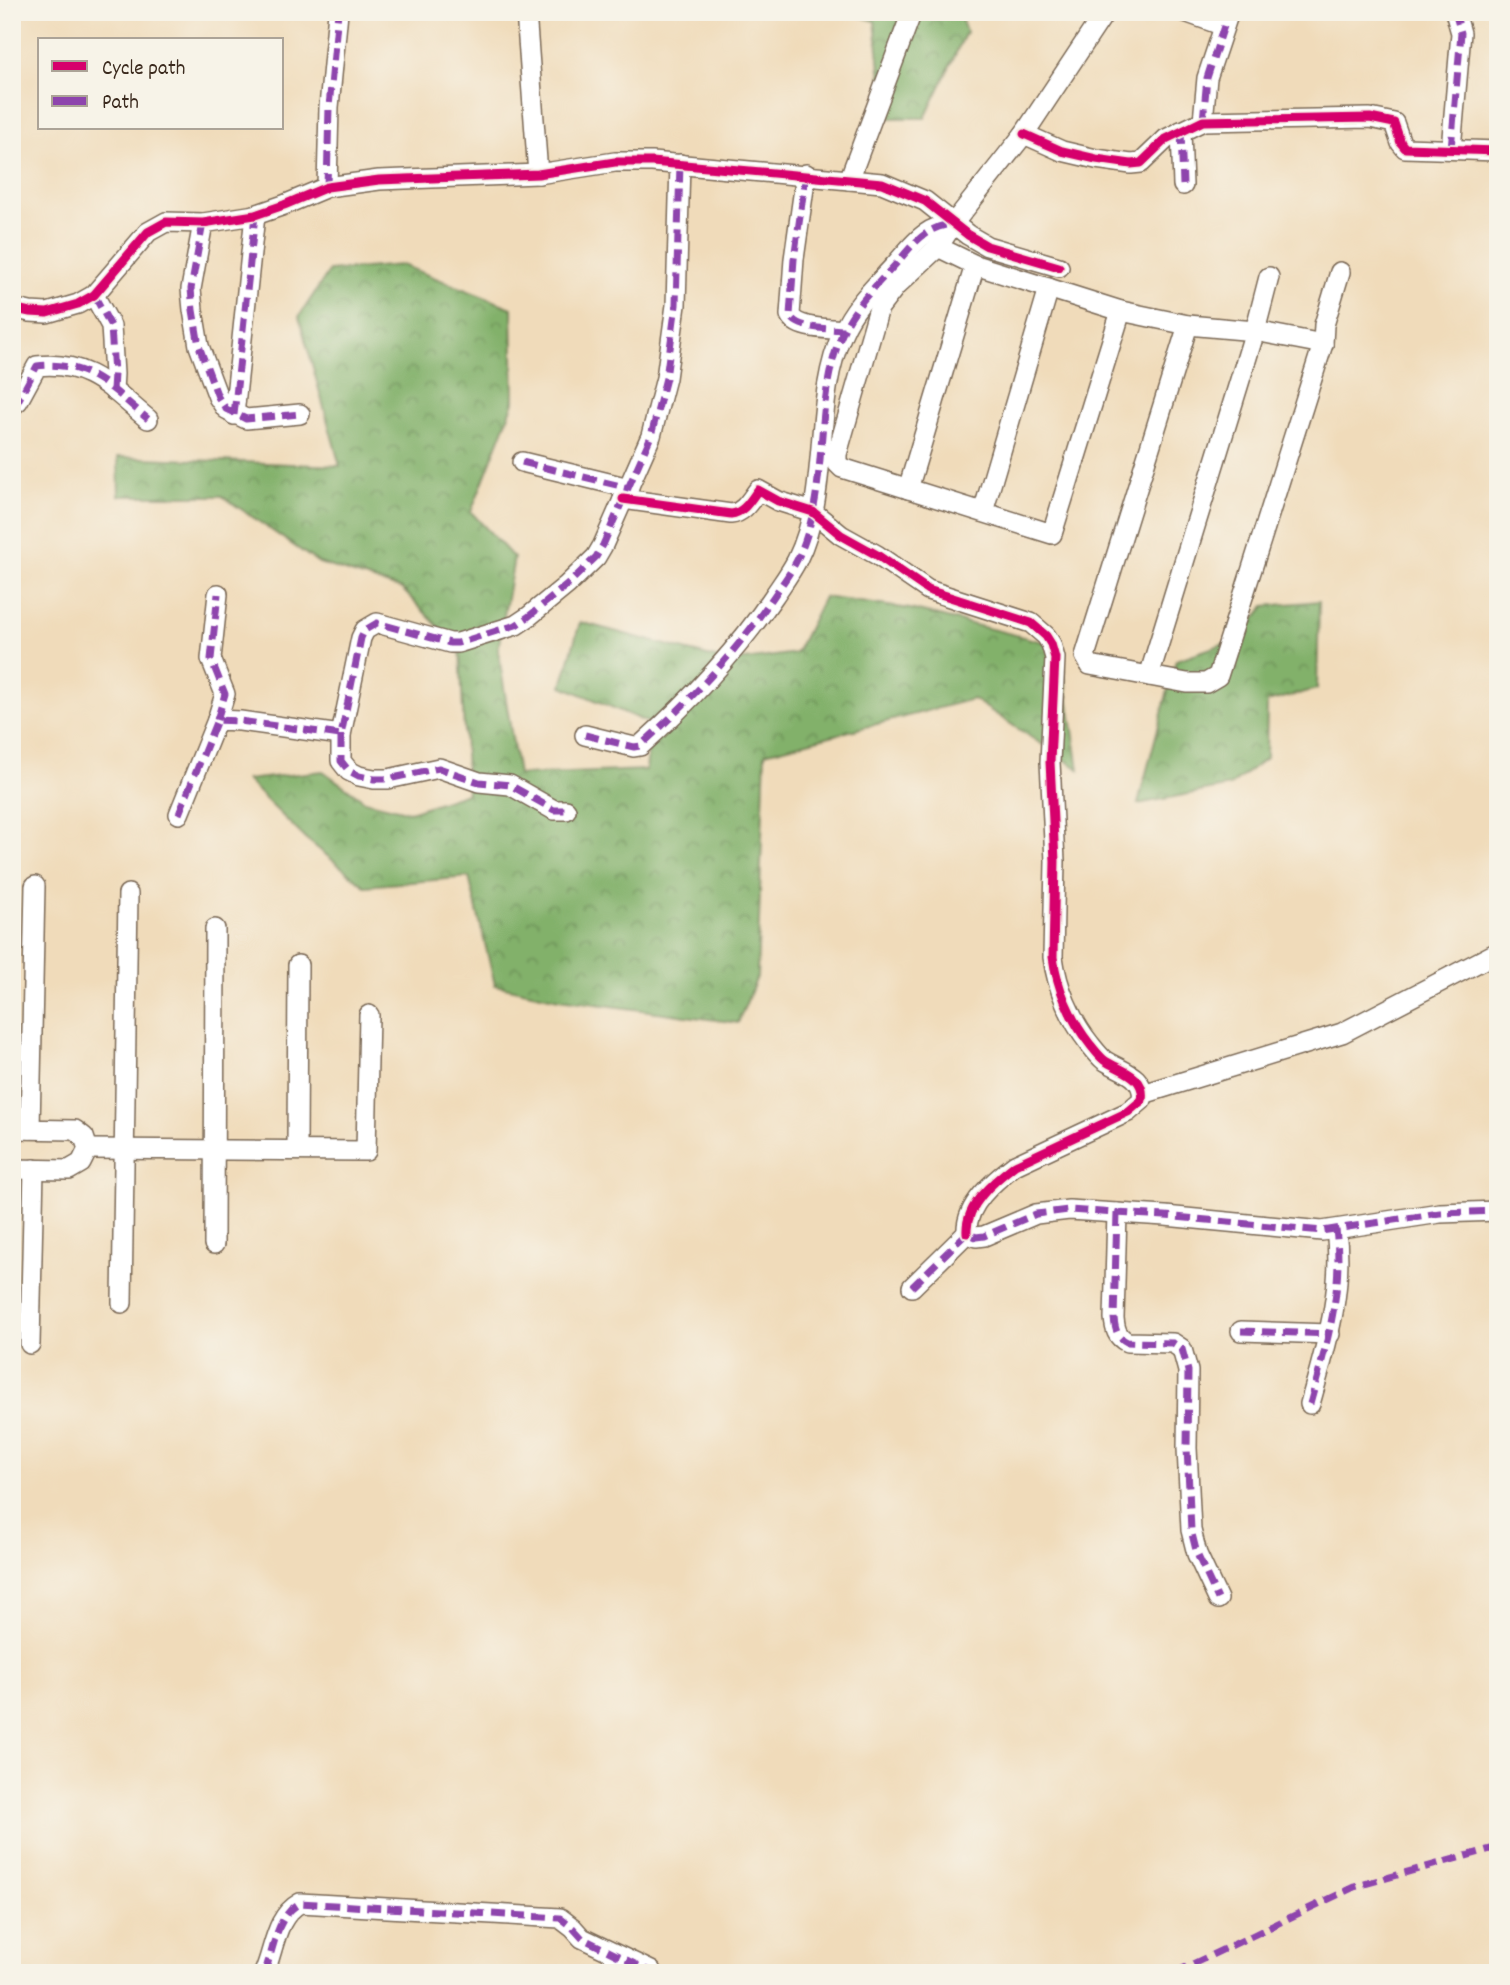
<svg xmlns="http://www.w3.org/2000/svg" width="1510" height="1985" font-family="Dekko,sans-serif">
<style>
.forest{fill:url(#forest-crowns);stroke:#5e6e44;stroke-width:2}
.lines{fill:none;stroke-linecap:round;stroke-linejoin:round}
.minor-casing{stroke:#7a6855;stroke-width:22}
.minor{stroke:#fff;stroke-width:19}
.quiet{stroke:#8e44ad;stroke-width:7;stroke-dasharray:14 7;stroke-linecap:butt}
.cycleway-casing{stroke:#f7f3e8;stroke-width:13}
.cycleway{stroke:#d6006c;stroke-width:9}
</style>
<defs>
<pattern id="forest-crowns" width="20" height="18" patternUnits="userSpaceOnUse" patternTransform="scale(1.75)"><rect width="20" height="18" fill="#82b16a"/><path d="M2 6a3 3 0 1 1 6 0M12 15a3 3 0 1 1 6 0" fill="none" stroke="#6c9057"/></pattern>
</defs>
<rect width="100%" height="100%" fill="#f7f3e8"/>
<filter id="ink" filterUnits="userSpaceOnUse"><feTurbulence type="fractalNoise" baseFrequency=".0143" numOctaves="2"/><feDisplacementMap in="SourceGraphic" scale="14" xChannelSelector="R" yChannelSelector="G"/><feConvolveMatrix kernelMatrix="1 2 1 2 8 2 1 2 1" color-interpolation-filters="sRGB"/></filter>
<filter id="wash" filterUnits="userSpaceOnUse"><feTurbulence type="fractalNoise" baseFrequency=".00686" numOctaves="4" result="noise"/><feDisplacementMap in="SourceGraphic" scale="28" xChannelSelector="R" yChannelSelector="G"/><feGaussianBlur stdDeviation="1.57" result="paint"/><feColorMatrix in="noise" values="0 0 0 0 0 0 0 0 0 0 0 0 0 0 0 0 0 1.4 0 .05"/><feComposite in="paint" operator="in"/></filter>
<g filter="url(#wash)">
<rect width="100%" height="100%" fill="#f0dbba"/>
<!-- forest -->
<g class="forest">
<polygon points="847,12 959,12 966,32 925,118 885,118 875,21"/>
<polygon points="402,265 512,308 514,402 471,512 514,558 498,650 518,775 646,770 651,724 562,686 580,622 730,662 796,653 824,597 910,609 1060,646 1079,769 973,699 765,753 757,977 738,1023 559,999 495,985 469,877 365,886 305,838 246,780 323,771 365,801 410,812 467,793 460,649 402,589 319,563 222,496 119,496 118,457 340,466 299,317 329,271"/>
<polygon points="1319,601 1317,689 1267,702 1266,758 1230,786 1138,804 1176,660 1238,639 1265,606"/>
</g>
</g>
<g filter="url(#ink)">
<g class="lines">
<defs>
<g id="minor">
<polyline points="526,12 538,174"/>
<polyline points="1105,12 1024,134 953,224 938,247 896,286 879,308 837,454 837,463 842,468 1052,534 1121,311"/>
<polyline points="1185,12 1224,26"/>
<polyline points="1203,121 1207,78 1229,12"/>
<polyline points="1181,131 1183,185"/>
<polyline points="1024,134 1062,151 1096,159 1131,164 1141,163 1166,139 1203,121 1370,118 1394,123 1401,143 1405,148 1498,151"/>
<polyline points="1451,149 1461,33 1455,12"/>
<path d="M806,174L794,259L790,315C797,330 828,328 843,330"/>
<polyline points="849,180 912,12"/>
<polyline points="327,187 329,107 338,12"/>
<polyline points="203,223 191,289 193,310 199,346 218,397 226,409 246,419 300,414"/>
<polyline points="938,247 975,265 1121,311 1188,325 1255,331 1323,344"/>
<polyline points="94,295 111,326 114,374 113,390"/>
<polyline points="12,308 30,312 47,313 78,304 94,295 148,232 166,222 203,223 255,215 284,205 327,187 379,180 538,174 615,162 652,162 882,183 925,201 968,235 987,246 1059,267"/>
<polyline points="1188,325 1085,656 1090,665 1187,683 1206,683 1218,676 1323,344 1324,325 1340,272"/>
<path d="M12,406L18,401L37,366C89,360 111,389 148,419"/>
<polyline points="234,415 255,215"/>
<polyline points="522,462 629,488"/>
<polyline points="908,489 975,265"/>
<path d="M623,499L731,514C744,513 751,499 758,490L778,501L813,512L841,535L877,555L928,590L1031,623L1046,636L1051,644L1055,658L1050,762L1055,861L1053,957C1057,987 1070,1019 1089,1043C1093,1048 1099,1056 1104,1060C1120,1071 1146,1075 1142,1100L1128,1112L1015,1165C994,1181 965,1205 967,1233"/>
<polyline points="983,512 1049,288"/>
<polyline points="1149,676 1255,331 1269,277"/>
<polyline points="217,720 225,694 211,659 218,594"/>
<polyline points="341,735 341,761 349,771 359,776 374,779 388,779 439,768 479,782 510,785 554,810 566,810"/>
<path d="M585,735L634,747L640,746C690,701 737,651 774,596C782,584 791,572 797,560C832,489 811,402 843,332C854,306 876,286 895,265C913,245 925,226 953,224"/>
<polyline points="179,814 217,720 240,721 341,735 361,638 365,630 377,623 450,643 458,643 516,625 528,617 567,585 596,557 603,545 651,436 666,378 676,305 680,164"/>
<polyline points="1143,1094 1342,1033 1498,952"/>
<polyline points="12,1129 75,1130 84,1137 88,1149 81,1163 69,1170 12,1169"/>
<polyline points="30,1129 35,886"/>
<polyline points="88,1149 366,1151 369,1015"/>
<polyline points="297,1150 298,965"/>
<path d="M1117,1213L1114,1318C1115,1329 1117,1337 1127,1342L1173,1343L1182,1349L1188,1371L1187,1448L1191,1530L1197,1554L1218,1599"/>
<polyline points="214,1244 215,929"/>
<polyline points="912,1287 967,1233 976,1237 984,1236 1036,1214 1069,1210 1165,1216 1322,1231 1440,1213 1498,1211"/>
<polyline points="122,1303 128,894"/>
<polyline points="1241,1331 1330,1334"/>
<polyline points="30,1344 34,1169"/>
<path d="M1310,1404C1326,1346 1344,1290 1336,1230"/>
<path d="M264,1973C275,1948 275,1917 300,1903L560,1918L573,1928L582,1938L651,1971"/>
</g>
</defs>
<!-- minor casing -->
<use href="#minor" class="minor-casing"/>
<!-- minor -->
<use href="#minor" class="minor"/>
<!-- quiet -->
<g class="quiet">
<polyline points="1203,121 1207,78 1224,26"/>
<polyline points="1181,131 1183,185"/>
<polyline points="1451,149 1461,33 1455,12"/>
<path d="M806,174L794,259L790,315C797,330 828,328 843,330"/>
<polyline points="327,187 329,107 338,12"/>
<polyline points="203,223 191,289 193,310 199,346 218,397 226,409 246,419 300,414"/>
<polyline points="94,295 111,326 114,374 113,390"/>
<path d="M12,406L18,401L37,366C89,360 111,389 148,419"/>
<polyline points="234,415 255,215"/>
<polyline points="522,462 629,488"/>
<polyline points="217,720 225,694 211,659 218,594"/>
<polyline points="341,735 341,761 349,771 359,776 374,779 388,779 439,768 479,782 510,785 554,810 566,810"/>
<path d="M585,735L634,747L640,746C690,701 737,651 774,596C782,584 791,572 797,560C832,489 811,402 843,332C854,306 876,286 895,265C913,245 925,226 953,224"/>
<polyline points="179,814 217,720 240,721 341,735 361,638 365,630 377,623 450,643 458,643 516,625 528,617 567,585 596,557 603,545 651,436 666,378 676,305 680,164"/>
<path d="M1117,1213L1114,1318C1115,1329 1117,1337 1127,1342L1173,1343L1182,1349L1188,1371L1187,1448L1191,1530L1197,1554L1218,1599"/>
<polyline points="912,1287 967,1233 976,1237 984,1236 1036,1214 1069,1210 1165,1216 1322,1231 1440,1213 1498,1211"/>
<polyline points="1241,1331 1330,1334"/>
<path d="M1310,1404C1326,1346 1344,1290 1336,1230"/>
<path d="M264,1973C275,1948 275,1917 300,1903L560,1918L573,1928L582,1938L653,1973"/>
<polyline points="1174,1973 1354,1887 1498,1847"/>
</g>
<defs>
<g id="cycleway">
<polyline points="1024,134 1062,151 1096,159 1131,164 1141,163 1166,139 1203,121 1370,118 1394,123 1401,143 1405,148 1498,151"/>
<polyline points="12,308 30,312 47,313 78,304 94,295 148,232 166,222 203,223 255,215 284,205 327,187 379,180 538,174 615,162 652,162 882,183 925,201 968,235 987,246 1059,267"/>
<path d="M623,499L731,514C744,513 751,499 758,490L778,501L813,512L841,535L877,555L928,590L1031,623L1046,636L1051,644L1055,658L1050,762L1055,861L1053,957C1057,987 1070,1019 1089,1043C1093,1048 1099,1056 1104,1060C1120,1071 1146,1075 1142,1100L1128,1112L1015,1165C994,1181 965,1205 967,1233"/>
</g>
</defs>
<!-- cycleway casing -->
<use href="#cycleway" class="cycleway-casing"/>
<!-- cycleway -->
<use href="#cycleway" class="cycleway"/>
</g>
</g>
<!-- margin -->
<rect width="1510" height="1985" fill="none" stroke="#f7f3e8" stroke-width="42"/>
<!-- legend -->
<rect x="38" y="38" width="245" height="91" fill="#f7f3e8" stroke="#aca397" stroke-width="2"/>
<rect x="52" y="61" width="35" height="10" fill="#d6006c" stroke="#aca397" stroke-width="2"/>
<text x="102" y="74" font-size="21" fill="#3b2a1e">Cycle path</text>
<rect x="52" y="96" width="35" height="10" fill="#8e44ad" stroke="#aca397" stroke-width="2"/>
<text x="102" y="108" font-size="21" fill="#3b2a1e">Path</text>
</svg>
